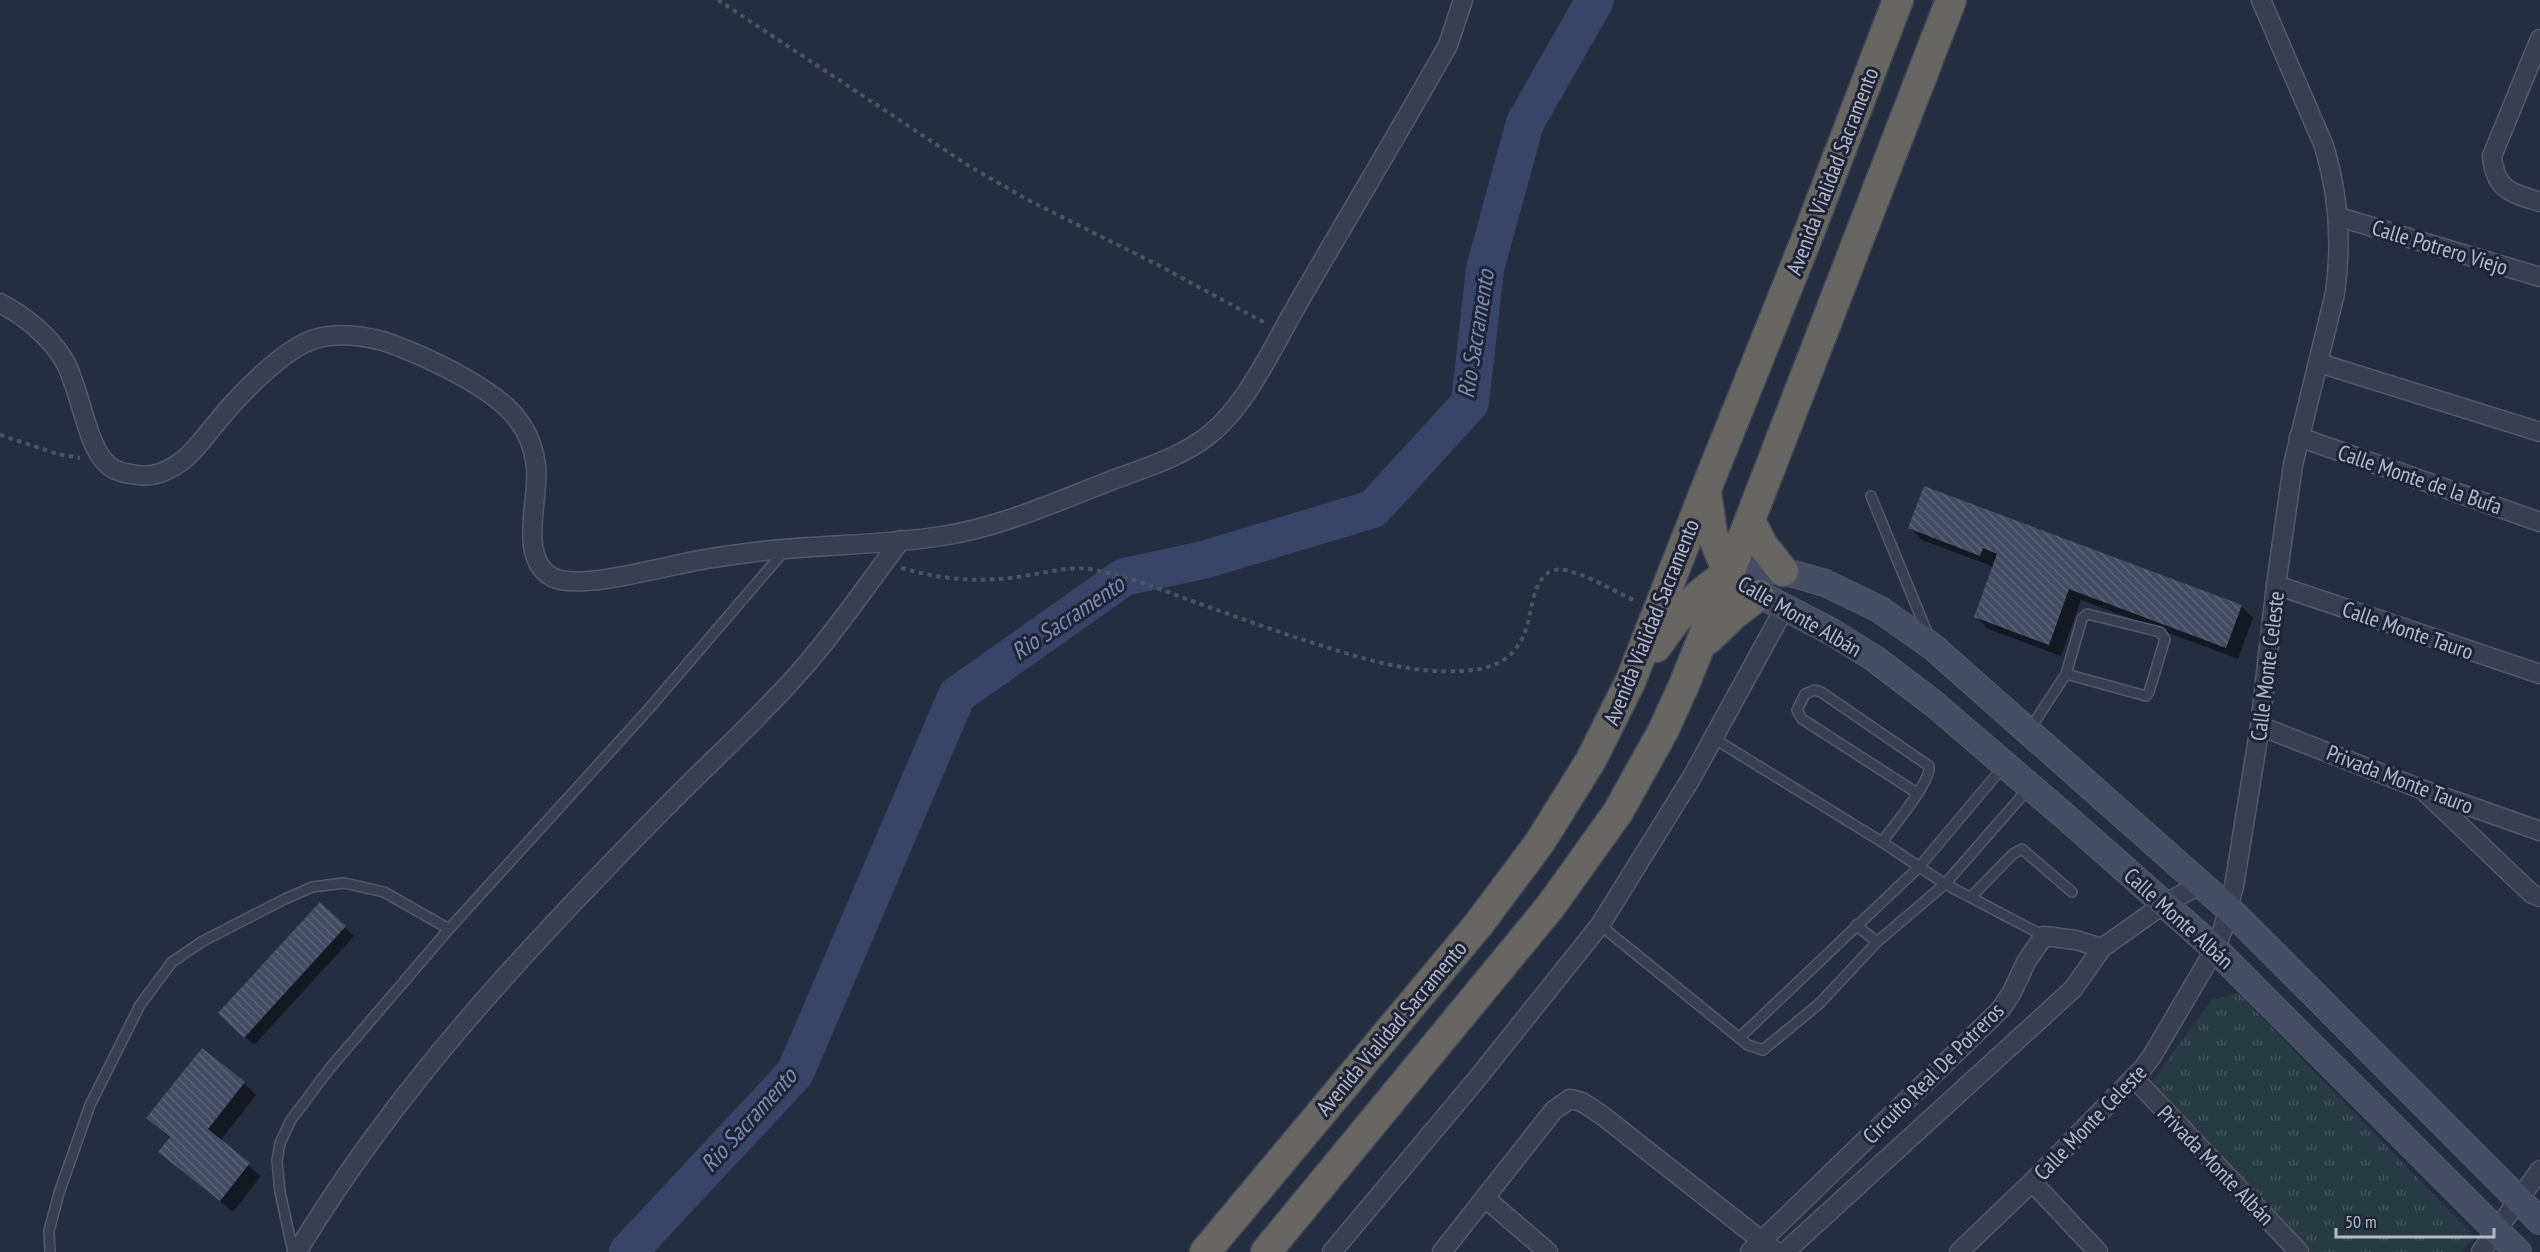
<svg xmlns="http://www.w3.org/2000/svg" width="2540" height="1252" font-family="'PT Sans Narrow',sans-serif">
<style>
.park{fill:url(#park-tufts)}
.shadow{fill:#0007}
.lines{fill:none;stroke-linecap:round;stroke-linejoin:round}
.river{stroke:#384568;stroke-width:38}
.building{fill:url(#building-back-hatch)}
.service-casing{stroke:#545a6b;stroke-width:12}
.minor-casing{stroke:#545a6b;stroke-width:21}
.secondary-casing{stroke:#545a6b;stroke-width:28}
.trunk-casing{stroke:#414758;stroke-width:33}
.path{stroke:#45585f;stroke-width:4;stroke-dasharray:4.5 4.5;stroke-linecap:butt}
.service{stroke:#393f50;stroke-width:9}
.minor{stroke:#393f50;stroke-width:18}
.secondary{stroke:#474d64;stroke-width:26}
.trunk{stroke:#676663;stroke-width:30}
.labels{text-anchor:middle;stroke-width:6;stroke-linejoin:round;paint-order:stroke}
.street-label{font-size:22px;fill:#b6bbcb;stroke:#1e2436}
.water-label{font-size:24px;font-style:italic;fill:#7c8cb3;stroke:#1e2436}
</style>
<defs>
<pattern id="park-tufts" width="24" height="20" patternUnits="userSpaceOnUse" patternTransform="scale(1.5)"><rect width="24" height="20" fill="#273b42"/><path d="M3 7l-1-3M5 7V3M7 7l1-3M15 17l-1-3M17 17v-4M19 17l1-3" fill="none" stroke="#44555c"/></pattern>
<pattern id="building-back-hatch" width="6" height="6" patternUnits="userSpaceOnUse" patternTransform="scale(1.5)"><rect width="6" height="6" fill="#444c63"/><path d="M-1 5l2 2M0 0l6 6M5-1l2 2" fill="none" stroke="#5d6478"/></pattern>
</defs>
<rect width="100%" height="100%" fill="#252d41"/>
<!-- park -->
<polygon class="park" points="2238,993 2475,1237 2461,1252 2310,1252 2152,1081 2212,1000"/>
<!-- shadow -->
<g class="shadow">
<polygon points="1910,528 2241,606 2253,618 2238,659 2081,600 2061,656 1988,629 1976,617 1994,567 1922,540"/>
<polygon points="320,904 354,936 254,1045 229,1022"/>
<polygon points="244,1083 256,1095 220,1141 261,1176 233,1212 160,1152 171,1139 148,1118"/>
</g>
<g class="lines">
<!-- river -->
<polyline class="river" points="628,1252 795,1073 957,695 1124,577 1203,560 1373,509 1470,403 1485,269 1525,123 1595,0"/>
</g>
<!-- building -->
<g class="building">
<polygon points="1924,486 2242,605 2226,648 2069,589 2049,645 1974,617 1997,554 1983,548 1980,556 1908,528"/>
<polygon points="320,902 346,926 244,1038 218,1013"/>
<polygon points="202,1048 245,1082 208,1129 250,1163 220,1201 158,1152 170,1137 146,1118"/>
</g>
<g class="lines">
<defs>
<g id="service">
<polyline points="1871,496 1929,637"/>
<polyline points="2030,729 2066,674 2082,619 2087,614 2160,632 2165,639 2149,692 2146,696 2066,674"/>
<polyline points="1713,738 1882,842 1945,884 2044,936"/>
<path d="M1882,842C1892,828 1932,781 1929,766L1821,692L1815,690L1805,694L1797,710L1802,719L1917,793"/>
<polyline points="1971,897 2013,854 2022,849 2072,892"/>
<polyline points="1600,925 1748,1045 1763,1050 1820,1003 1877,942 1945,884 2028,789"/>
<polyline points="1856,925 1877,942"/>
<polyline points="1739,1038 1919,867 2003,767"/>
<polyline points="50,1252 49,1231 59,1193 90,1105 140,1005 172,962 203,941 285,899 312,887 344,883 384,892 449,929"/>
<polyline points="293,1252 280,1192 277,1161 280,1143 291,1120 330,1068 449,929 647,711 785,550"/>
</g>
<g id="minor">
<path d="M2540,39L2492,156C2495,190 2511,193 2540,202"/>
<polyline points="2339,217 2540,277"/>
<path d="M0,303C25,316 51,337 65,362C80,389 86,442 105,462C112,470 122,473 131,474C141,476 151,476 160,473C188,463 200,442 218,421C238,396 284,348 315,339C342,331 377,337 402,348C437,362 496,390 518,420C528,433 534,450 536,466C540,497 517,558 552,577C580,592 672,564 706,559C723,556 739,554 755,552C817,544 880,546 942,536C1000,527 1056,502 1110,481C1144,468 1180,458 1209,435C1246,406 1273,347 1297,305C1341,229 1387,152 1431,75L1448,45L1463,0"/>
<polyline points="2319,363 2540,432"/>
<polyline points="2299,437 2540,522"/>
<polyline points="2276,585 2540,674"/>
<polyline points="2260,726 2421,789 2540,831"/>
<polyline points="2427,794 2532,894 2540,897"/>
<polyline points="2134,1078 2299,1252"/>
<polyline points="2032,1182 2098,1252"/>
<polyline points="1485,1198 1548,1252"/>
<path d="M297,1252C396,1087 530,945 665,808C711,761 761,717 804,667C839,627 869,582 901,540"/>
<polyline points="1332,1252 1476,1080 1600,925 1692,777 1784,609"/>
<polyline points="1442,1252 1554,1110 1570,1099 1582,1102 1603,1116 1776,1252"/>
<polyline points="1750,1252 2001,1009 2012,992 2026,962 2044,936 2076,940 2102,948"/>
<polyline points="1785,1252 2073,989 2102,948 2164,904 2201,884"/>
<path d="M1959,1252L2032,1182L2143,1068L2152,1056L2215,949L2223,929L2234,886L2260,726L2276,585L2293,465L2335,293C2342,242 2339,195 2324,146L2261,0"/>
<polyline points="2481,1252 2540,1170"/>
</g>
<g id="secondary">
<polyline points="1729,574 1757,570 1783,571 1825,583 1879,609 1933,647 2230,910 2540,1221"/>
<polyline points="1743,586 1832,632 1875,659 1933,703 2067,818 2215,949 2518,1252"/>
</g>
<g id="trunk">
<polyline points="1750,521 1763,546 1783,571"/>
<polyline points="1708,639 1734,614 1759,595"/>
<path d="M1656,647C1677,617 1696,592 1729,574L1712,534L1706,492"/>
<polyline points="1205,1252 1478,925 1540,842 1591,760 1631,680 1706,489 1807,238 1898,0"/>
<polyline points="1266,1252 1550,907 1618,812 1663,731 1684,685 1741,543 1951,0"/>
</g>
</defs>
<!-- service casing -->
<use href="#service" class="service-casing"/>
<!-- minor casing -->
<use href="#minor" class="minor-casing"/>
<!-- secondary casing -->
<use href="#secondary" class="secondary-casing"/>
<!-- trunk casing -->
<use href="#trunk" class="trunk-casing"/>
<!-- path -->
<g class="path">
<polyline points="718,0 969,166 1026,199 1158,265 1267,324"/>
<polyline points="0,435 58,454 80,458"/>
<path d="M901,568C942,579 975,583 1017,577C1042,574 1065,566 1089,569C1121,574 1151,586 1181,597C1229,614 1277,632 1326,647C1367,660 1412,673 1455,671C1474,671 1497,668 1511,654C1517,648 1522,640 1525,632C1533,612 1532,564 1565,570C1589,575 1613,591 1636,601"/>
</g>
<!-- service -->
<use href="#service" class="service"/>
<!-- minor -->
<use href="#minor" class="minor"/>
<!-- secondary -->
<use href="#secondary" class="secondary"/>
<!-- trunk -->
<use href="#trunk" class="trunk"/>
</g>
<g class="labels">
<!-- street labels -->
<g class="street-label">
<text transform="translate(1832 171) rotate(-69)" y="8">Avenida Vialidad Sacramento</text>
<text transform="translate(2440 247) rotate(17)" y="8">Calle Potrero Viejo</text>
<text transform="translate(2420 479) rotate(19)" y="8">Calle Monte de la Bufa</text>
<text transform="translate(1800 616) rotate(30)" y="8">Calle Monte Albán</text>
<text transform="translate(1651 622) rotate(-68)" y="8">Avenida Vialidad Sacramento</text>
<text transform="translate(2408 630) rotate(19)" y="8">Calle Monte Tauro</text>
<text transform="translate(2267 666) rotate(-83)" y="8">Calle Monte Celeste</text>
<text transform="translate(2400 779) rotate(21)" y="8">Privada Monte Tauro</text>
<text transform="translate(2179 918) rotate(42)" y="8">Calle Monte Albán</text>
<text transform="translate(1391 1028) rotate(-50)" y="8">Avenida Vialidad Sacramento</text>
<text transform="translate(1933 1073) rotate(-45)" y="8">Circuito Real De Potreros</text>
<text transform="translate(2090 1122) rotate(-46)" y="8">Calle Monte Celeste</text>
<text transform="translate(2216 1165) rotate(46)" y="8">Privada Monte Albán</text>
</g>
<!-- water labels -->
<g class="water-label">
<text transform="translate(1476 334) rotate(-81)" y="8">Rio Sacramento</text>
<text transform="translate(1068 618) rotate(-34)" y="8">Rio Sacramento</text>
<text transform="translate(749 1120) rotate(-48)" y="8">Rio Sacramento</text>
</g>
</g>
<!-- scale -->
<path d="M2336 1228v9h158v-9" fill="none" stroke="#b6bbcb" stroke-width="3"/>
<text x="2345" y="1228" font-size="18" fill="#b6bbcb" stroke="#1e2436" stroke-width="4.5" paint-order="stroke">50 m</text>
</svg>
